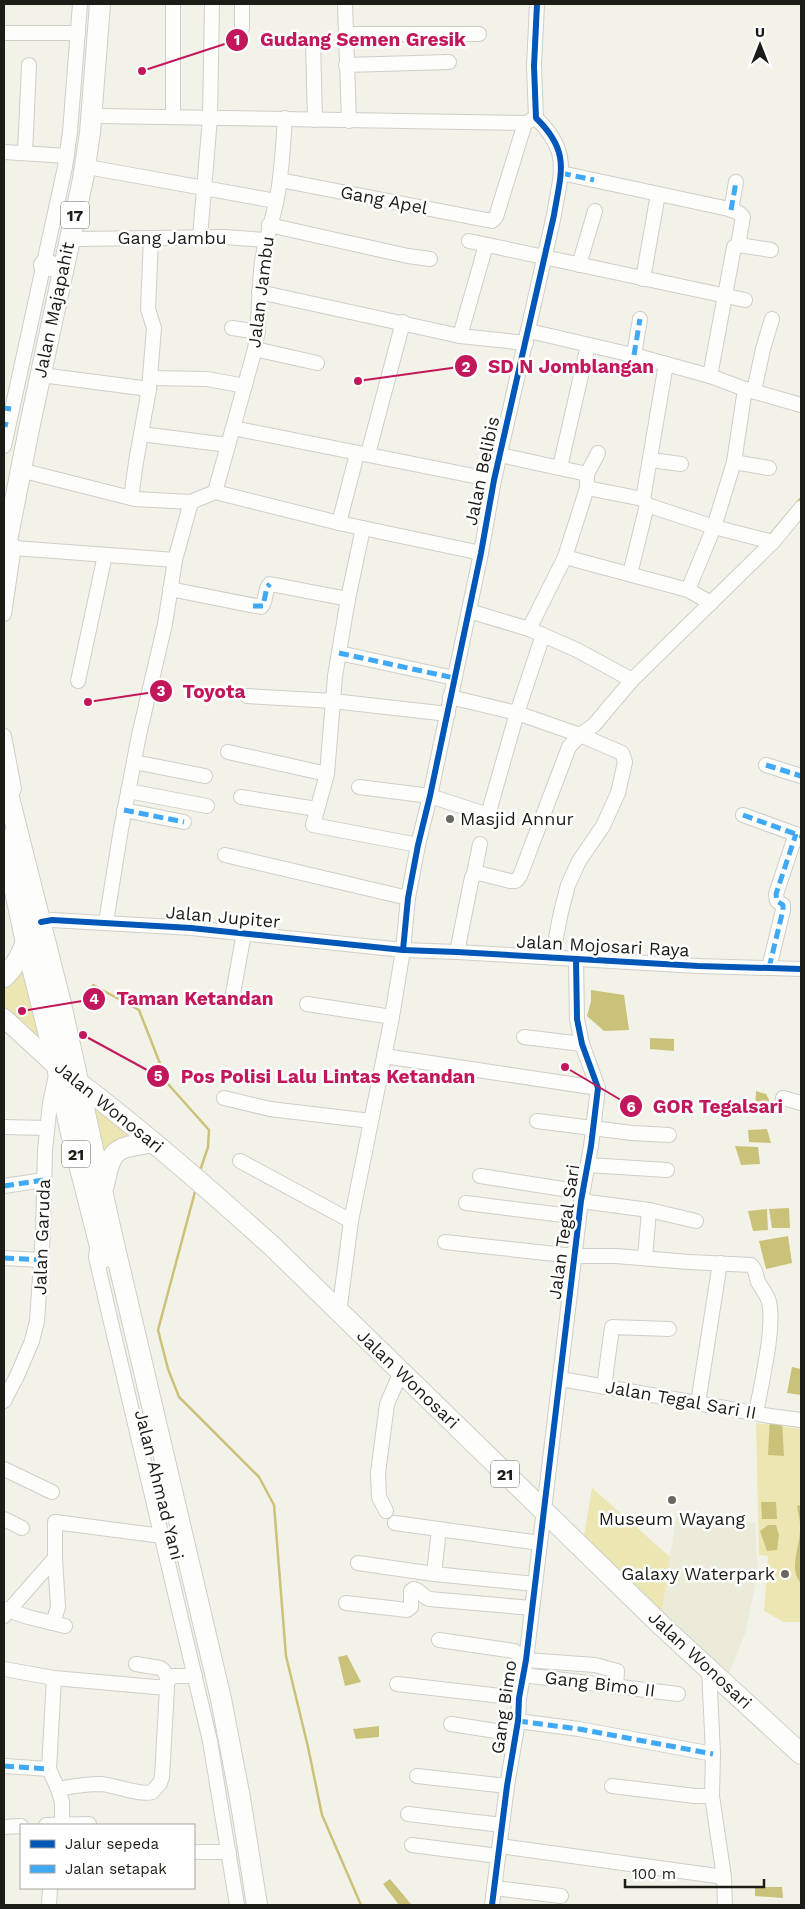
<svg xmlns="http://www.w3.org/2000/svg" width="805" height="1909" font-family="'Work Sans',sans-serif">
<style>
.built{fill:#ecebd9}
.green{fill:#ece6b3}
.water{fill:#cbc279}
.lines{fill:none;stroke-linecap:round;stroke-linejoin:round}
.stream{stroke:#cbc279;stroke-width:2.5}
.minor-casing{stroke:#cfcec7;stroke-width:16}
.major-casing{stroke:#cfcec7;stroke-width:20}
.highway-casing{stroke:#cfcec7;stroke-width:22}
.minor{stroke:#fdfdfc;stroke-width:14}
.major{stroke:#fdfdfc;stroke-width:18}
.highway{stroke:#fdfdfc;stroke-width:20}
.quiet{stroke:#3fa9f5;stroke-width:5;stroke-dasharray:10 5;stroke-linecap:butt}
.cycleway-casing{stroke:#fff;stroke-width:9}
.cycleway{stroke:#0057b8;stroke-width:6}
.poi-dot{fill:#686860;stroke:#fff;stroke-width:2}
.labels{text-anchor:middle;stroke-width:5;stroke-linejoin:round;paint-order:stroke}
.shield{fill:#fff;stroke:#61615d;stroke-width:1}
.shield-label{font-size:16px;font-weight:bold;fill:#1d1d17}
.street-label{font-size:18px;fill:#1d1d17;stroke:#fff}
.poi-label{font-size:18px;fill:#1d1d17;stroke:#fff;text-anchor:start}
.leader{fill:none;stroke:#c2185b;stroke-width:2}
.callout-dot{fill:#c2185b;stroke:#fff;stroke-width:2}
.mark-label{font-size:15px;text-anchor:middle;font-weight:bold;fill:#fff}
.callout-label{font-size:19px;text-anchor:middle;font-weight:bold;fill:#c2185b;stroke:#fff;stroke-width:5;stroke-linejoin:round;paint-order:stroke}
</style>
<rect width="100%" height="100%" fill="#f3f2e9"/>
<!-- built -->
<polygon class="built" points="677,1511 755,1523 758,1571 746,1631 726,1681 660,1623"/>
<!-- green -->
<g class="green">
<polygon points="26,957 51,1058 4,1016 4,980"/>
<polygon points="91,1102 142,1139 102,1171"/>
<polygon points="756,1423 801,1429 801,1622 784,1622 764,1611 768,1556 759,1555"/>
<polygon points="592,1488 670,1557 660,1624 583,1542"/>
</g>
<!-- water -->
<g class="water">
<polygon points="591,990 624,995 629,1030 604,1031 587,1016 591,1001"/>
<polygon points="650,1038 674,1039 674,1051 650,1049"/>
<polygon points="756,1091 766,1094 774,1109 770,1111 755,1111"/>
<polygon points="767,1129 771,1143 749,1142 748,1130"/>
<polygon points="735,1146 758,1147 760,1164 741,1165"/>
<polygon points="789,1208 790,1228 772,1228 769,1209"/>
<polygon points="767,1209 768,1230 753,1231 748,1211"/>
<polygon points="788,1236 792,1263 766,1269 759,1241"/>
<polygon points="792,1367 801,1369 801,1395 787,1393"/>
<polygon points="770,1416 782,1420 784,1456 768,1455"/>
<polygon points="761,1502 776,1502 777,1519 762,1519"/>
<path d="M801,1505V1583C788,1570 800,1546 800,1530C801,1522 798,1514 797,1506Z"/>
<polygon points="768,1525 776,1525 779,1535 777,1550 767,1551 760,1531"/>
<polygon points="347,1655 361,1682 345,1686 338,1657"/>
<polygon points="379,1726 379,1737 356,1739 353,1729"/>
<polygon points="390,1879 411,1904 399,1905 383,1884"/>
<polygon points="755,1887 782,1887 783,1898 755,1896"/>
</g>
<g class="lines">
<!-- stream -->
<g class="stream">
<polyline points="768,537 801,498"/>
<polyline points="93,985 139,1010 168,1084 209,1130 208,1147 200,1171"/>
<polyline points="196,1188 158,1330 168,1369 179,1397 259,1477 274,1505 286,1656 308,1747 322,1815 361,1905"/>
</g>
<defs>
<g id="minor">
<polyline points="345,4 349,121"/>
<polyline points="242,28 242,4"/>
<polyline points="4,33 78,33"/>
<polyline points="345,34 479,34"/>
<polyline points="313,42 315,120"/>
<polyline points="346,65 449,62"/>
<polyline points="99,116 525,123 536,118"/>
<polyline points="173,117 173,4"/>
<polyline points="4,152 67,156"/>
<polyline points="25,153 29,65"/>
<polyline points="93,168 276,201"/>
<polyline points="561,173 729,209 739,213 743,217 738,245"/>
<polyline points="280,180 492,221 496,217 525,123"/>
<polyline points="731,210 736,182"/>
<polyline points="269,225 408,256 430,259"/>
<polyline points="200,237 210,118 212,4"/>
<polyline points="79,239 224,237 265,240"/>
<polyline points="469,241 745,300"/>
<polyline points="579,265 595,211"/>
<polyline points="643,279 658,194"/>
<polyline points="259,292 460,336 526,343"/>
<polyline points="232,328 258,332"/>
<polyline points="529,331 641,357 710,376 745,389 801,405"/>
<polyline points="460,336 486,245"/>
<polyline points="255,349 317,363"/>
<polyline points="634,355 640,319"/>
<polyline points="49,376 149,389"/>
<polyline points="710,376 734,247 738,245 771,250"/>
<polyline points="150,378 207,379 245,386"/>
<polyline points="754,391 763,349 772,319"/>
<polyline points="233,428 494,480"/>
<polyline points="141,434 228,445"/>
<polyline points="4,446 65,167 70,132 80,4"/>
<polyline points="368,454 403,322"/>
<polyline points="500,455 587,474"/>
<polyline points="651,460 681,464"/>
<polyline points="734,462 769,468"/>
<polyline points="560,467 588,345"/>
<polyline points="28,472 135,499 191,502 215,492 339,523 481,553"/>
<polyline points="587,488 643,499 647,505 714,527 773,542"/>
<path d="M215,492L255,349C260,320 258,291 262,262C265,240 273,220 277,198C282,172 283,145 285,118"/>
<polyline points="131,498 136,462 149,389 154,328 148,309 151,238"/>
<polyline points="643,499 666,364"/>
<polyline points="339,523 357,454"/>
<polyline points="14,548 175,560"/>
<polyline points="565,557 587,488 587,474 598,453"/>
<polyline points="630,574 647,505"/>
<path d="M170,589L261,607C267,601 264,590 270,584L348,599"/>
<polyline points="688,590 711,603"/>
<polyline points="469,611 529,629 577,650 632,680"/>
<polyline points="4,614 14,546"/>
<polyline points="529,629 565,557 688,590 714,527 734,462 745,389"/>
<polyline points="339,653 454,678"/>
<polyline points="78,681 105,555"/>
<polyline points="247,696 333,701 448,714"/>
<polyline points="450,697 517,713 580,735 622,753 625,762 618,793 603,826 579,861 568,885 561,912 552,958"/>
<polyline points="4,736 14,789"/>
<polyline points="228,752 327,774 313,825 418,845"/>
<polyline points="134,762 205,776"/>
<polyline points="766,765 801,776"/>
<polyline points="327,774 335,676 348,599 363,528"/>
<polyline points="359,787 430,796 488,815 517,713 543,635"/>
<polyline points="128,791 207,806"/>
<polyline points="241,797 317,809"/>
<polyline points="124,810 184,822"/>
<polyline points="743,815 801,836"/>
<polyline points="225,855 408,898"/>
<polyline points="474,874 480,844"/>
<polyline points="41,922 52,920 191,928 403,950 457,952 698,966 801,969"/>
<polyline points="106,922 121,829 139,735 165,624 175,560 191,502"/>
<polyline points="457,952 472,877 478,873 510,881 516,881 520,876 569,747 580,735 594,725 632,680 773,542 801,508"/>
<polyline points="769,968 783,910 783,905 777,901 776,894 796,834"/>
<polyline points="232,999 244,933"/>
<polyline points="307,1004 392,1017"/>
<polyline points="524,1037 582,1044"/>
<polyline points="384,1056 598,1088"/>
<polyline points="224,1098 270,1109 371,1121"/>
<polyline points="783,1098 801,1103"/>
<polyline points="537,1121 632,1133 669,1135"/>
<polyline points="4,1127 47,1128"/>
<polyline points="240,1161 351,1221"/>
<polyline points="588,1165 667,1170"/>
<polyline points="480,1176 582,1192"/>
<polyline points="4,1186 44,1180"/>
<polyline points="581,1201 649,1210 696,1221"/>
<polyline points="466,1203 579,1217"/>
<path d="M445,1242L574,1256H616L689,1262L751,1265C756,1269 756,1276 758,1282C762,1289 767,1294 769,1302C775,1328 761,1385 756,1413"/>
<polyline points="97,1249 96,1257 110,1318 210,1741 237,1905"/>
<polyline points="4,1258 41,1260"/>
<polyline points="645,1258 649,1210"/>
<path d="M339,1313L351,1221L392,1017L403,950L408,898L418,845L430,796L481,553L494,480L554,215C561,172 571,152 536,118L534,66L537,4"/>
<polyline points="561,1379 770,1416 801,1420"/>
<polyline points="604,1387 612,1327 669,1329"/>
<polyline points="4,1401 17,1376 32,1341 37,1321 43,1233 45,1150 50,1103 56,1075"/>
<polyline points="698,1403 720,1263"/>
<polyline points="4,1469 52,1492"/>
<polyline points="386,1511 379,1497 378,1473 387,1404 401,1372"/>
<polyline points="4,1519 22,1528"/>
<polyline points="395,1523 540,1543"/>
<polyline points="358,1563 434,1574 535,1584"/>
<polyline points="434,1574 439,1529"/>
<path d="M346,1603L407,1610L411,1607V1591L414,1589C421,1591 423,1597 429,1599L532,1608"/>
<polyline points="4,1609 28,1617 65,1626"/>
<polyline points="4,1616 55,1558"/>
<polyline points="53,1623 58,1607 55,1558 55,1522 162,1536"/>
<polyline points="439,1640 514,1651 526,1660 595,1665 617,1671 616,1686"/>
<polyline points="136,1664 160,1668 163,1670 169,1679"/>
<polyline points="709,1668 713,1754 712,1796 724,1877 725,1905"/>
<polyline points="4,1669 54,1678 167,1688"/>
<polyline points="523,1675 678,1694"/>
<polyline points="54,1678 49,1769 58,1789 62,1802 62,1824"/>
<polyline points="397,1684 519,1698"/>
<polyline points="518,1721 579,1729 713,1754"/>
<polyline points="451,1724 516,1734"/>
<polyline points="4,1766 49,1769"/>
<polyline points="417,1776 507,1786"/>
<polyline points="612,1786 695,1796 712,1796"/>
<path d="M58,1789C73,1786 87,1784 101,1784C115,1785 140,1796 152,1792L160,1783L162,1777L167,1688L165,1684L173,1676H195"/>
<polyline points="408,1814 502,1825"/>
<polyline points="46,1825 89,1824"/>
<polyline points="4,1827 21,1826"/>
<polyline points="412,1845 498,1856"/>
<polyline points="500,1846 724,1877"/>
<polyline points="194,1852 229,1852"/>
<polyline points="494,1888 561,1896"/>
<polyline points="49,1905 50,1888"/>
<polyline points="492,1905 507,1786 518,1721 519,1698 526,1660 581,1201 591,1146 598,1088 582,1044 577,1019 576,959"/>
</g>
<polyline id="major" points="4,1018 57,1067"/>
<g id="highway">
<polyline points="44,265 52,266"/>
<polyline points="4,556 30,424 83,179 90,133 100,4"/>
<polyline points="4,778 61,1004 111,1231 221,1699 240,1798 257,1905"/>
<polyline points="4,839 26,943 57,1067 70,1129 103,1258"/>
<path d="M4,977C15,967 21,956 26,942"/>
<path d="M75,1080C144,1132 209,1189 273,1247L663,1627L801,1754"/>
<path d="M104,1185C112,1146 115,1149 153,1142"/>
</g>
</defs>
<!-- minor casing -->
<use href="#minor" class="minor-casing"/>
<!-- major casing -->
<use href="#major" class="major-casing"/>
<!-- highway casing -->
<use href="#highway" class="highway-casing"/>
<!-- minor -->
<use href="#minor" class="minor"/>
<!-- major -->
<use href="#major" class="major"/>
<!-- highway -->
<use href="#highway" class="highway"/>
<!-- quiet -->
<g class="quiet">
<polyline points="561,173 594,180"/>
<polyline points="731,210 736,182"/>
<polyline points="634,355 640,319"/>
<polyline points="4,408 11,409"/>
<polyline points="4,424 8,425"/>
<polyline points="253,606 263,606 267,587 270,584"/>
<polyline points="339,653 454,678"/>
<polyline points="766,765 801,776"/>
<polyline points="124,810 184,822"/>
<polyline points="743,815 801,836"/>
<polyline points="769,968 783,910 783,905 777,901 776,894 796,834"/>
<polyline points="4,1186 44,1180"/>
<polyline points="4,1258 41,1260"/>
<polyline points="518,1721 579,1729 713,1754"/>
<polyline points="4,1766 49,1769"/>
</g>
<defs>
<g id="cycleway">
<polyline points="41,922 52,920 191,928 403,950 457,952 698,966 801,969"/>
<path d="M403,950L408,898L418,845L430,796L481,553L494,480L554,215C561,172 571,152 536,118L534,66L537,4"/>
<polyline points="492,1905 507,1786 518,1721 519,1698 526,1660 581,1201 591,1146 598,1088 582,1044 577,1019 576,959"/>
</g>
</defs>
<!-- cycleway casing -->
<use href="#cycleway" class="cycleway-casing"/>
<!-- cycleway -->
<use href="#cycleway" class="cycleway"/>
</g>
<!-- markers -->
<g class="poi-dot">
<circle cx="450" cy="819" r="5"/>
<circle cx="672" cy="1500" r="5"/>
<circle cx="785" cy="1574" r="5"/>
</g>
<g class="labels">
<!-- shield labels -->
<g class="shield">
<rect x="61" y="201.5" width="28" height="27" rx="4"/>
<rect x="62" y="1140.5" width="28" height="27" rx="4"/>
<rect x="491" y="1460.5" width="28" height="27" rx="4"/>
</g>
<g class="shield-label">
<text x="75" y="221">17</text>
<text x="76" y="1160">21</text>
<text x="505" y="1480">21</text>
</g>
<!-- street labels -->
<g class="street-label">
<text transform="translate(384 200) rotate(11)" y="6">Gang Apel</text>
<text x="172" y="244">Gang Jambu</text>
<text transform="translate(261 292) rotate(-83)" y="6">Jalan Jambu</text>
<text transform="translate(54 310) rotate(-78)" y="6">Jalan Majapahit</text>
<text transform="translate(482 471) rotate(-78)" y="6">Jalan Belibis</text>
<text transform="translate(223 917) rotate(5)" y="6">Jalan Jupiter</text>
<text transform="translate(603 946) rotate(3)" y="6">Jalan Mojosari Raya</text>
<text transform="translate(109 1107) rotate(39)" y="6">Jalan Wonosari</text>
<text transform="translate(564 1232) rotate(-82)" y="6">Jalan Tegal Sari</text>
<text transform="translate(42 1237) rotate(-88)" y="6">Jalan Garuda</text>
<text transform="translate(408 1379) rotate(44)" y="6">Jalan Wonosari</text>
<text transform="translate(681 1400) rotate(10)" y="6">Jalan Tegal Sari II</text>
<text transform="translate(159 1485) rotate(76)" y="6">Jalan Ahmad Yani</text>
<text transform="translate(700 1660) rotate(43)" y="6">Jalan Wonosari</text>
<text transform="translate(600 1684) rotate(7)" y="6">Gang Bimo II</text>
<text transform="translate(504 1707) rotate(-82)" y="6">Gang Bimo</text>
</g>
<!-- poi labels -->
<g class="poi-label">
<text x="460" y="825">Masjid Annur</text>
<text x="672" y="1525" text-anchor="middle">Museum Wayang</text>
<text x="775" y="1580" text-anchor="end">Galaxy Waterpark</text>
</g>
</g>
<!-- callouts -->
<path class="leader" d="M142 71L237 40M358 381L466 366M88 702L161 691M22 1011L94 999M83 1035L158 1076M565 1067L631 1106"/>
<g class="callout-dot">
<circle cx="142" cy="71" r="5"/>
<circle cx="358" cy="381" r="5"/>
<circle cx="88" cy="702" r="5"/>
<circle cx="22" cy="1011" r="5"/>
<circle cx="83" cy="1035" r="5"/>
<circle cx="565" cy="1067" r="5"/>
<circle cx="237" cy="40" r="12"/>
<circle cx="466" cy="366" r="12"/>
<circle cx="161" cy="691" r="12"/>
<circle cx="94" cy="999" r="12"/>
<circle cx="158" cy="1076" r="12"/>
<circle cx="631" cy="1106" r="12"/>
</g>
<g class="mark-label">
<text x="237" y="45">1</text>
<text x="466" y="372">2</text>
<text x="161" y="696">3</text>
<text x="94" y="1004">4</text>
<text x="158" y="1081">5</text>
<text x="631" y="1112">6</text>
</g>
<g class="callout-label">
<text x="363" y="46">Gudang Semen Gresik</text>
<text x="571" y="373">SD N Jomblangan</text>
<text x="214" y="698">Toyota</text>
<text x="195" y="1005">Taman Ketandan</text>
<text x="328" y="1083">Pos Polisi Lalu Lintas Ketandan</text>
<text x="718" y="1113">GOR Tegalsari</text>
</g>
<!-- border -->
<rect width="805" height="1909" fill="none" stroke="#1d1d17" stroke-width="10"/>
<!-- legend -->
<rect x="20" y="1824" width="175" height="65" fill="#ffffff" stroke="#a5a5a2"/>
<rect x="30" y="1840" width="25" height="8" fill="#0057b8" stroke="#a5a5a2"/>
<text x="65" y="1849" font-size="15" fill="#1d1d17">Jalur sepeda</text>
<rect x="30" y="1865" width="25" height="8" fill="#3fa9f5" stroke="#a5a5a2"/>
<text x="65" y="1874" font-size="15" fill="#1d1d17">Jalan setapak</text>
<!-- north arrow -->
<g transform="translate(760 45)" stroke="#ffffff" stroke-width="4" paint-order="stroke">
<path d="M0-4L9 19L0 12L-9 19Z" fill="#1d1d17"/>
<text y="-8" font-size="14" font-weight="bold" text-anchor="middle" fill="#1d1d17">U</text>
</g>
<!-- scale -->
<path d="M625 1879v8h139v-8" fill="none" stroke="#1d1d17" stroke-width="2.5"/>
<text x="632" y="1879" font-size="15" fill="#1d1d17" stroke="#ffffff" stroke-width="4" paint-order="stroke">100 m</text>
</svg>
